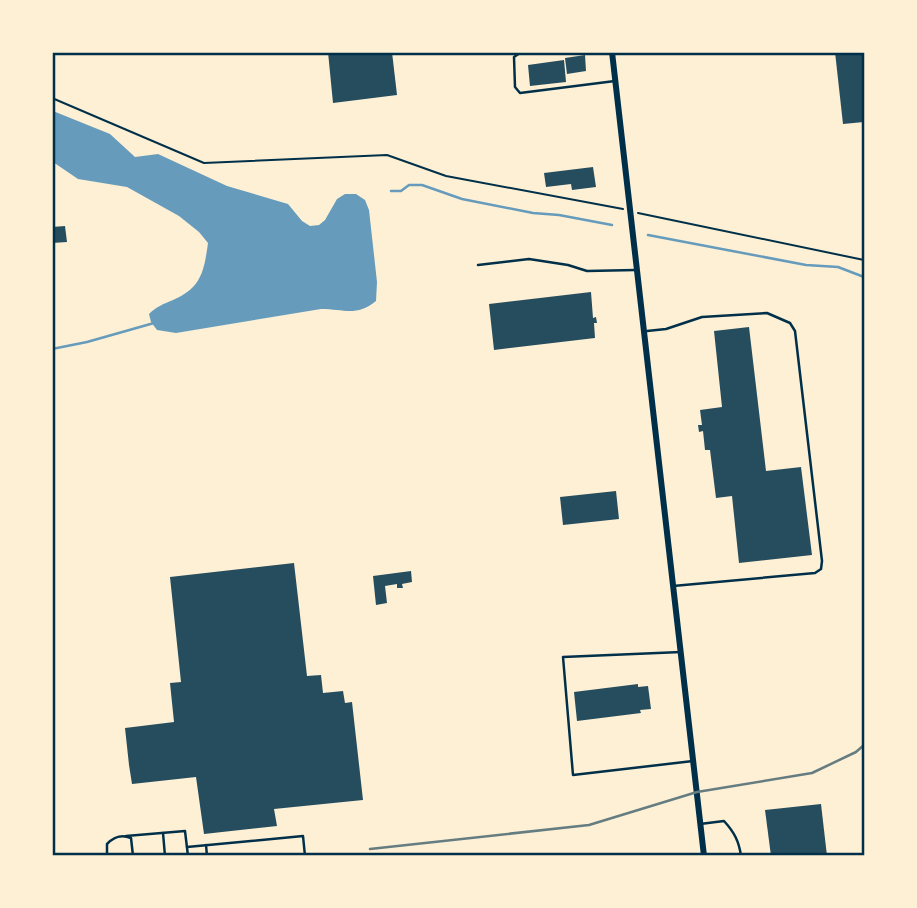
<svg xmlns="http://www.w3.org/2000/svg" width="917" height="908" font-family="'PT Serif',serif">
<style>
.water{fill:#669bbc}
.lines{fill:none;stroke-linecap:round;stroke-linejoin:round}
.stream{stroke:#669bbc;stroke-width:2.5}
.building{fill:#264d5e}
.path{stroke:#003049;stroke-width:2}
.service{stroke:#003049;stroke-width:2.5}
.minor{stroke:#003049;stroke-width:6}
.rail{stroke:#657d81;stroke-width:2.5}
.neatline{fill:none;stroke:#003049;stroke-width:2.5}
</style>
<rect width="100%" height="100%" fill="#fdf0d5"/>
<!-- water -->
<path class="water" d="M53,111L110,134L135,157L158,154L227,186L288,204L302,221L310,226L319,225L325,220L337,199L345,194H356L365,200L369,210L377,282L376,301C356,317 345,309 321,309L176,333L157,330L151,322L149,314C156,307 163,304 173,300C201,288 204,272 208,243L199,232L179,216L127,187L78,179L53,162Z"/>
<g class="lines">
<!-- stream -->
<g class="stream">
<polyline points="391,191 401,191 409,185 422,185 462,199 533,213 559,215 612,225"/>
<polyline points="648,235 806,265 838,267 864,277"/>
<polyline points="52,349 87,342 154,323"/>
</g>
</g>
<!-- building -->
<g class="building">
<polygon points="328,52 392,52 397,95 333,103"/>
<polygon points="835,52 864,52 864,122 843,124"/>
<polygon points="585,55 586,71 567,74 565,58"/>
<polygon points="564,60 566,82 530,86 528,65"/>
<polygon points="593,167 596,187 572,190 571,184 546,187 544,173"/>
<polygon points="65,226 67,242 52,243 52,227"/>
<polygon points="591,292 593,318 596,317 597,323 594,323 595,338 494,350 489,304"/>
<polygon points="749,327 766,471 801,467 812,555 739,563 732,496 716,498 710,450 705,450 703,431 699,432 698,425 702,425 700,410 722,407 714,331"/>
<polygon points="616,491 619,519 563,525 560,497"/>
<polygon points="294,563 307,676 321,675 323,693 343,691 345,703 352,702 363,800 274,809 277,826 204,834 196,777 132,784 129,765 125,728 174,722 170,683 181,682 170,577"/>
<polygon points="411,571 412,582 402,584 403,588 397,588 397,584 385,586 387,603 376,605 373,576"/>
<polygon points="638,684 638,687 648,686 651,709 640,710 641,713 577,721 574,692"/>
<polygon points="821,804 827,856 771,856 765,810"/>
</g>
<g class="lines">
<!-- path -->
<g class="path">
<polyline points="52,98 204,163 387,155 446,176 623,209"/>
<polyline points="638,213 864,260"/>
</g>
<!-- service -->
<g class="service">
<polyline points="528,52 520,53 514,57 515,87 520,93 615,81"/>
<polyline points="478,265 529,259 568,265 587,271 636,270"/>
<polyline points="647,331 666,329 702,317 767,313 790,323 795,331 822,561 821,569 815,573 673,586"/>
<polyline points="681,652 563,657 573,775 693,761"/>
<path d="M700,824L724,821C734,832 739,841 741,856"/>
<polyline points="163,833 165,856"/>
<polyline points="126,836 185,831 188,856"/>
<polyline points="206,845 207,856"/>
<polyline points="187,847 303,836 305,856"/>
<path d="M107,856V844C114,837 121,834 131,838L133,856"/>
</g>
<!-- minor -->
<polyline class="minor" points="612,52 704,856"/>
<!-- rail -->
<polyline class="rail" points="370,849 589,825 697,792 812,773 856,752 864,745"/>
</g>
<!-- border -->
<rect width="917" height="908" fill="none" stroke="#fdf0d5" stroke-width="108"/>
<rect x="54" y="54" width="809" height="800" class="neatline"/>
</svg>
